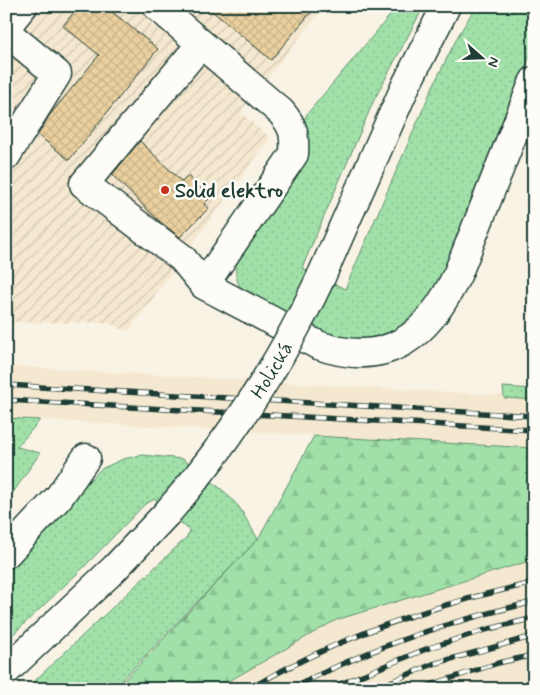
<svg xmlns="http://www.w3.org/2000/svg" width="540" height="695" font-family="Mynerve,sans-serif">
<style>
.built{fill:#f5e8d0}
.industrial{fill:url(#industrial-furrows)}
.grass{fill:url(#grass-dots);stroke:#608f6e}
.forest{fill:url(#forest-firs);stroke:#608f6e}
.building{fill:url(#building-cross-hatch);stroke:#1f3d34}
.lines{fill:none;stroke-linecap:round;stroke-linejoin:round}
.minor-casing{stroke:#1f3d34;stroke-width:31}
.minor{stroke:#fdfcf7;stroke-width:28}
.rail-casing{stroke:#1f3d34;stroke-width:5.5}
.rail{stroke:#fdfcf7;stroke-width:4;stroke-dasharray:11;stroke-linecap:butt}
.minor-bridge-casing{stroke:#1f3d34;stroke-width:31;stroke-linecap:butt}
.minor-bridge{stroke:#fdfcf7;stroke-width:28}
.poi-dot{fill:#c8321e;stroke:#fdfcf7;stroke-width:2}
.labels{text-anchor:middle;stroke-width:5;stroke-linejoin:round;paint-order:stroke}
.poi-label{font-size:20px;font-weight:bold;fill:#1f3d34;stroke:#fdfcf7;text-anchor:start}
.street-label{font-size:20px;fill:#1f3d34;stroke:#fdfcf7}
</style>
<defs>
<pattern id="industrial-furrows" width="10" height="10" patternUnits="userSpaceOnUse" patternTransform="scale(1.25)"><rect width="10" height="10" fill="#f5e8d0"/><path d="M-1 1l2-2M0 10L10 0M9 11l2-2" fill="none" stroke="#d2c8b3"/></pattern>
<pattern id="grass-dots" width="8" height="8" patternUnits="userSpaceOnUse" patternTransform="scale(1.25)"><rect width="8" height="8" fill="#a1e1a9"/><path d="M2 2h.1M6 6h.1" fill="none" stroke="#8ac292" stroke-width="1.8" stroke-linecap="round"/></pattern>
<pattern id="forest-firs" width="22" height="20" patternUnits="userSpaceOnUse" patternTransform="scale(1.25)"><rect width="22" height="20" fill="#a1e1a9"/><path d="M5 1l3.5 6h-7zM16 11l3.5 6h-7z" fill="#8ac292"/></pattern>
<pattern id="building-cross-hatch" width="8" height="8" patternUnits="userSpaceOnUse" patternTransform="scale(1.25)"><rect width="8" height="8" fill="#ebd09f"/><path d="M0 0l8 8M0 8l8-8" fill="none" stroke="#c9b48a"/></pattern>
</defs>
<rect width="100%" height="100%" fill="#f9f3e5"/>
<filter id="ink" filterUnits="userSpaceOnUse"><feTurbulence type="fractalNoise" baseFrequency=".02" numOctaves="2"/><feDisplacementMap in="SourceGraphic" scale="10" xChannelSelector="R" yChannelSelector="G"/><feConvolveMatrix kernelMatrix="1 2 1 2 8 2 1 2 1" color-interpolation-filters="sRGB"/></filter>
<g filter="url(#ink)">
<!-- built -->
<g class="built">
<polygon points="6,366 534,397 534,448 6,418"/>
<polygon points="534,561 534,679 511,682 490,689 215,689 336,620 527,562"/>
</g>
<!-- industrial -->
<g class="industrial">
<polygon points="6,6 325,6 240,112 270,138 128,332 109,323 6,322"/>
<polygon points="534,679 534,689 490,689 511,682"/>
</g>
<!-- grass -->
<g class="grass">
<path d="M398,6H424L374,100L302,268L345,289L433,86L458,36L476,6H534C534,18 536,32 533,44C531,55 526,66 522,76C512,105 500,133 489,161C472,204 453,269 424,305C411,321 391,335 370,338C325,344 282,313 245,293C236,283 235,275 236,262L307,114Z"/>
<polygon points="503,387 534,389 534,400 504,398"/>
<polygon points="6,418 40,420 17,447 40,453 6,503"/>
<polygon points="143,455 183,459 225,492 239,507 258,539 113,689 26,689 186,538 190,531 155,499 145,504 82,569 6,641 6,566 101,469 123,459"/>
</g>
<!-- forest -->
<polygon class="forest" points="314,436 534,448 534,561 526,562 336,620 215,689 116,689 258,539"/>
<!-- building -->
<g class="building">
<polygon points="79,6 105,6 158,49 69,160 38,135 49,116 99,55 63,26"/>
<polygon points="206,6 316,6 271,60"/>
<polygon points="140,141 182,182 188,176 210,198 204,204 209,208 180,237 160,222 112,175"/>
</g>
<g class="lines">
<defs>
<g id="minor">
<path d="M157,6L281,112C294,127 295,134 294,154L204,285"/>
<polyline points="6,27 23,6"/>
<polyline points="6,32 57,74 6,156"/>
<path d="M201,44L84,184L182,258L204,285L318,345C388,370 429,335 458,273L534,81"/>
<polyline points="321,277 406,85 446,6"/>
<polyline points="6,554 59,497 86,458"/>
<polyline points="6,671 115,568 168,512"/>
</g>
</defs>
<!-- minor casing -->
<use href="#minor" class="minor-casing"/>
<!-- minor -->
<use href="#minor" class="minor"/>
<defs>
<g id="rail">
<polyline points="6,385 534,416"/>
<polyline points="6,400 534,430"/>
<path d="M249,689C337,637 434,604 534,583"/>
<path d="M291,689C368,648 449,621 534,602"/>
<polyline points="328,689 426,649 485,630 534,618"/>
<polyline points="374,689 433,664 534,636"/>
<polyline points="418,689 498,663 534,655"/>
</g>
</defs>
<!-- rail casing -->
<use href="#rail" class="rail-casing"/>
<!-- rail -->
<use href="#rail" class="rail"/>
<defs>
<g id="minor-bridge">
<path id="s1" d="M168,512C230,440 281,363 321,277"/>
</g>
</defs>
<!-- minor-bridge casing -->
<use href="#minor-bridge" class="minor-bridge-casing"/>
<!-- minor-bridge -->
<use href="#minor-bridge" class="minor-bridge"/>
</g>
</g>
<!-- markers -->
<circle class="poi-dot" cx="165" cy="190" r="5"/>
<g class="labels">
<!-- poi labels -->
<g class="poi-label">
<text x="175" y="197">Solid elektro</text>
</g>
<!-- street labels -->
<g class="street-label">
<text dy="7" stroke="none"><textPath href="#s1" startOffset="176">Holická</textPath></text>
</g>
</g>
<!-- margin -->
<rect width="540" height="695" fill="none" stroke="#fdfcf7" stroke-width="25"/>
<rect x="12" y="12" width="515" height="670" fill="none" stroke="#1f3d34" stroke-width="2" filter="url(#ink)"/>
<!-- north arrow -->
<g transform="translate(482 58) rotate(110)" stroke="#fdfcf7" stroke-width="4" paint-order="stroke">
<path d="M0-4L9 19L0 12L-9 19Z" fill="#1f3d34"/>
<text y="-8" font-size="14" font-weight="bold" text-anchor="middle" fill="#1f3d34">N</text>
</g>
</svg>
